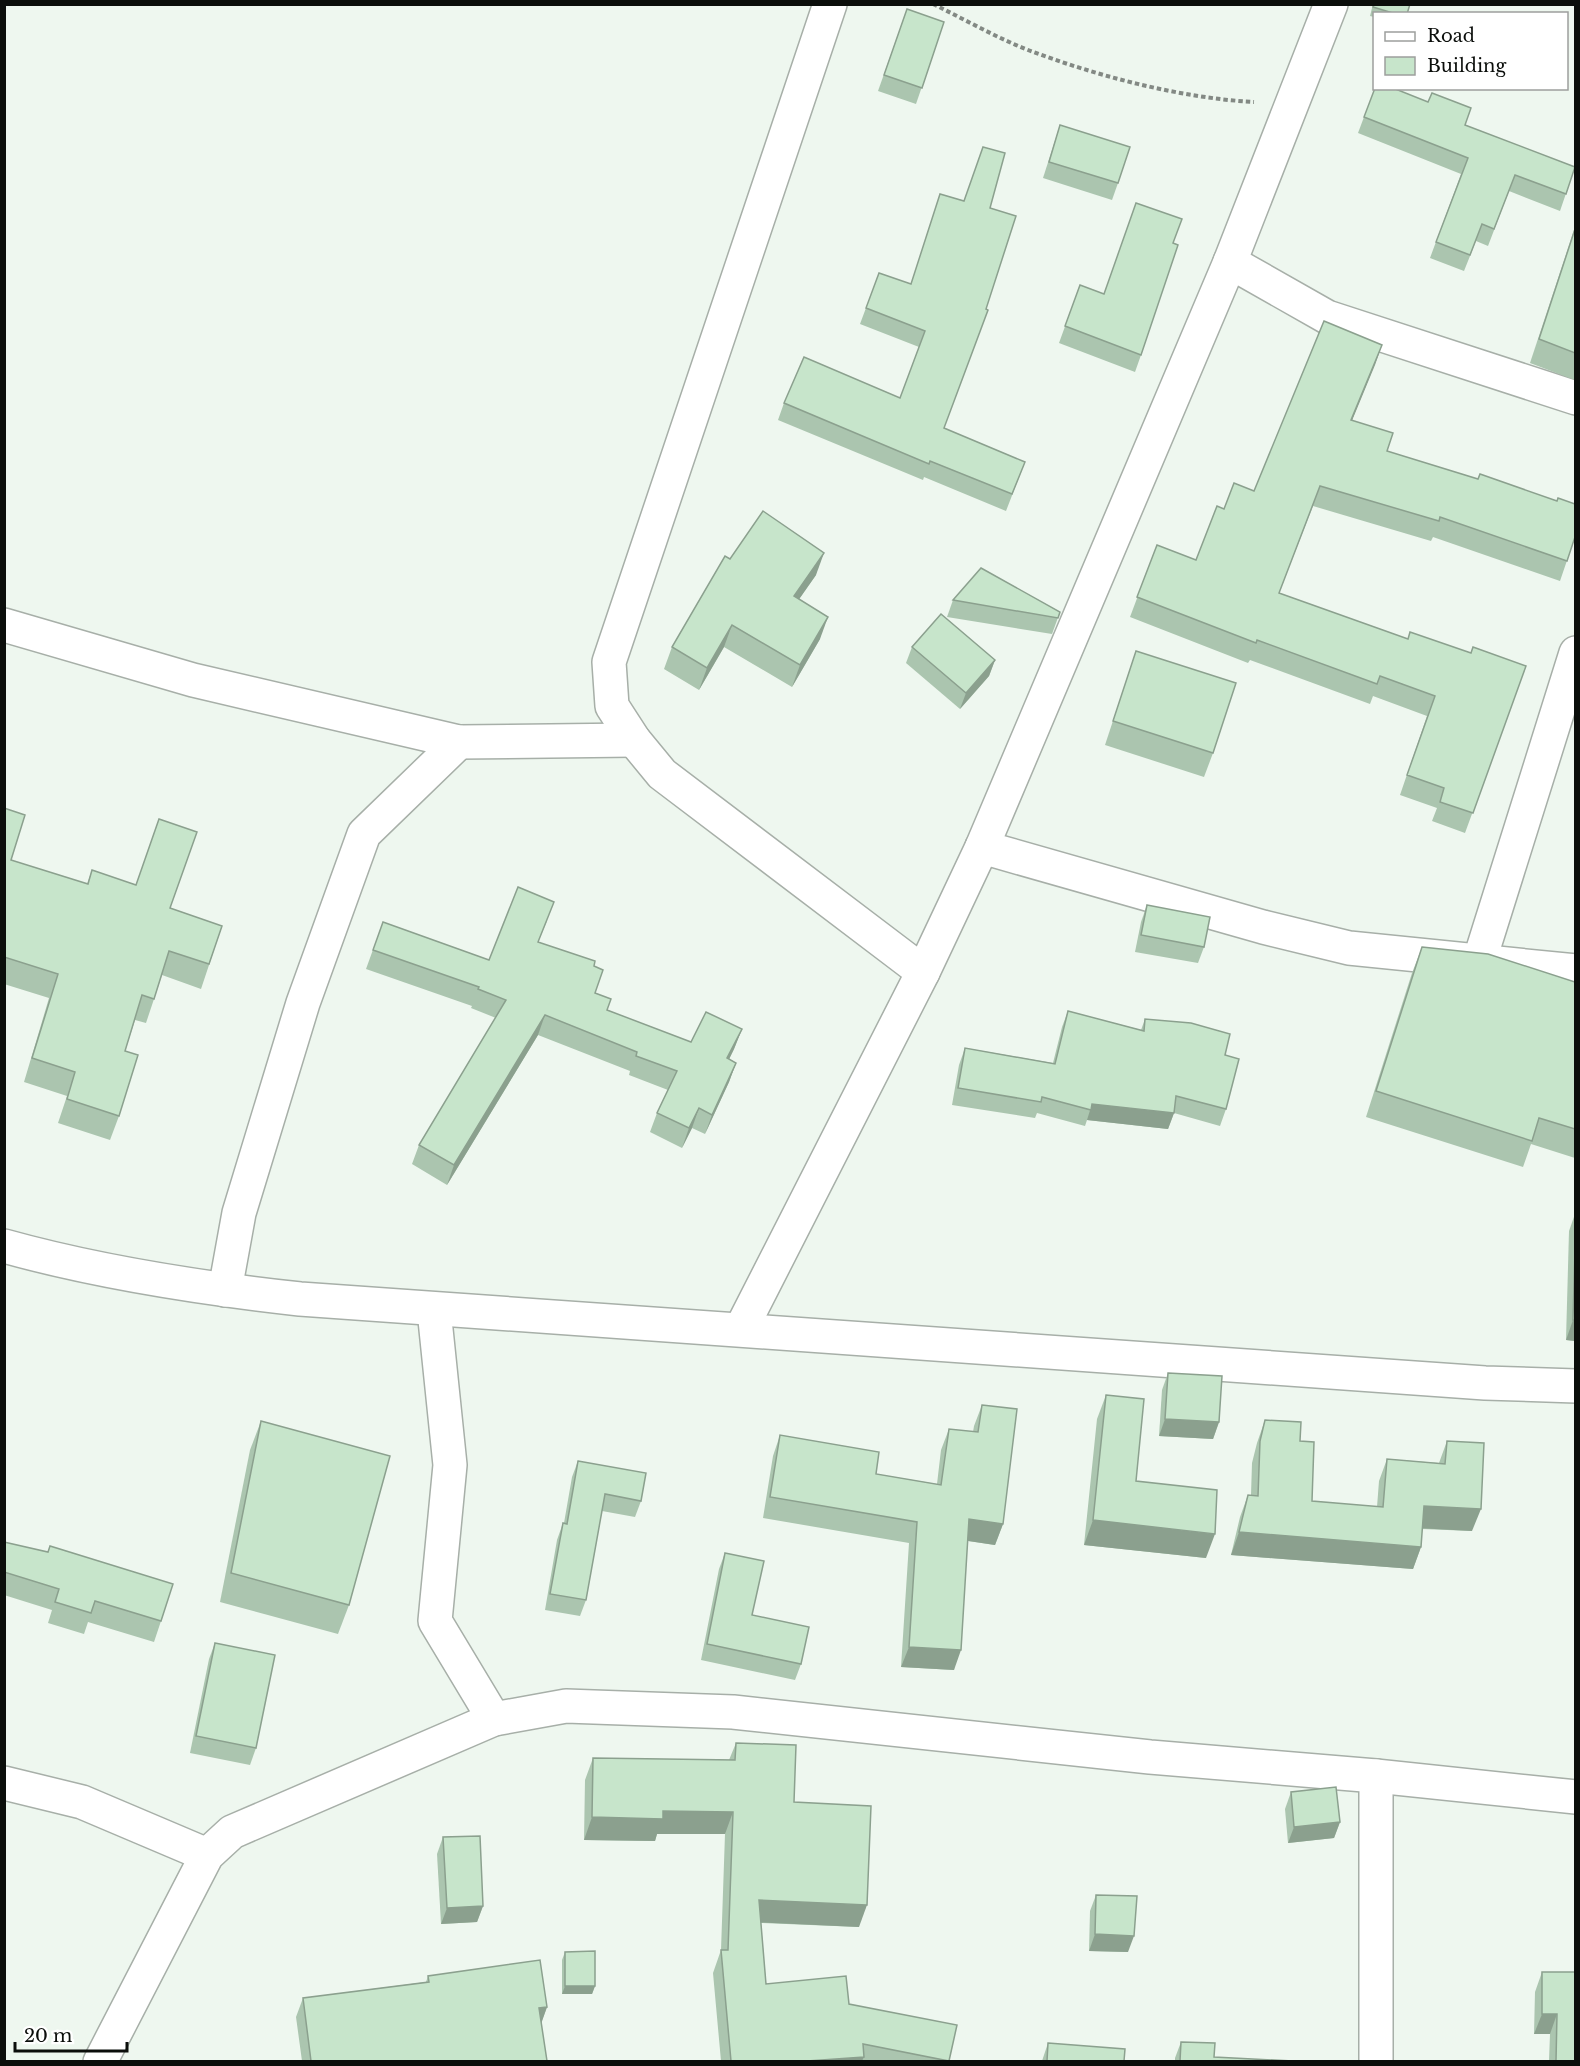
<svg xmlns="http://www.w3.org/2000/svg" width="1580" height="2066" font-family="'Libre Baskerville',serif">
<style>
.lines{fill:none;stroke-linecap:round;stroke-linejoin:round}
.minor-casing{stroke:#a7afa8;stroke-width:36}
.path{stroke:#838984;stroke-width:4;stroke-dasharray:4.5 3;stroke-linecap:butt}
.minor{stroke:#fff;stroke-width:33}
.wall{fill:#abc5af}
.shaded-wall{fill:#8ba08e}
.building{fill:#c7e5cb;stroke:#8ba08e;stroke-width:1.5}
</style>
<rect width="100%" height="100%" fill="#eef7ef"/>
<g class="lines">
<defs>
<g id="minor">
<polyline points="830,4 609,662 612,706 634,740 662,774 923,972"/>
<polyline points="1230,262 1327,317 1576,398"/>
<polyline points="4,625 193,680 459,742 634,740"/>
<polyline points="982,847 1263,927 1349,948 1576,971"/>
<polyline points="1479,962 1576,653"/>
<path d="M4,1246C101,1273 200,1288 300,1299L1485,1383L1576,1386"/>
<polyline points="225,1290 239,1213 303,1003 364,834 459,742"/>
<polyline points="434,1310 450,1465 435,1621 494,1719"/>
<polyline points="741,1329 923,972 982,847 1230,262 1331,4"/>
<polyline points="1376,1776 1376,2062"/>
<polyline points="4,1783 82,1802 207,1855"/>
<polyline points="100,2062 207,1855 232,1832 494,1719 566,1706 733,1712 1150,1757 1376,1776 1576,1797"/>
</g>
</defs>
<!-- minor casing -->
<use href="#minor" class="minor-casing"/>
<!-- path -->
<path class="path" d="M933,4C964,19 995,37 1028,50C1097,76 1180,98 1254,102"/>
<!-- minor -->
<use href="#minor" class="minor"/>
</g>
<!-- wall -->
<g class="wall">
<polygon points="1373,4 1410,4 1407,14 1374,14 1374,17 1370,16"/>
<polygon points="907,9 944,22 916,104 878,91"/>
<polygon points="1364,117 1465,125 1575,167 1560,211 1509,191 1488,246 1476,241 1464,271 1430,258 1461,174 1358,133"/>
<polygon points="1060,125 1118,183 1112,200 1043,178"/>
<polygon points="940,194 990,208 944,428 1025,462 1006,511 924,477 923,480 778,420 784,403 900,398 919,347 860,324 879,273 911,284"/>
<polygon points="1575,227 1575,380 1530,363"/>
<polygon points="1173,243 1141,355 1135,372 1059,343 1080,285 1104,294"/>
<polygon points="1382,345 1352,420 1387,451 1575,537 1560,581 1433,537 1431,541 1313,506 1279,593 1408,639 1471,653 1526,666 1465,833 1432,821 1437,808 1400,795 1427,716 1373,696 1370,704 1250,660 1248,663 1130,617 1157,545 1196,560 1224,509 1254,491"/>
<polygon points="730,559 816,575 799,599 820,639 792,687 724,647 699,690 664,669 672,647"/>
<polygon points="953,600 1060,612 1052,634 947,617"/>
<polygon points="912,647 995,660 989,676 960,709 906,663"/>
<polygon points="1136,651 1213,753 1204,777 1105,745"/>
<polygon points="4,808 11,860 87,884 92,870 170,908 222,926 201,989 162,975 146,1023 135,1020 125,1051 119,1116 110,1140 58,1123 67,1096 24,1082 49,998 4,984"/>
<polygon points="1147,905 1204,947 1198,963 1135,952 1141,922"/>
<polygon points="547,921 538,942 594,966 595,993 607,1010 691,1042 742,1029 734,1049 729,1059 736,1063 729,1082 705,1134 692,1128 682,1148 650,1132 657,1113 668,1090 629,1075 630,1071 538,1035 447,1185 412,1164 419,1145 496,1018 471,1008 472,1006 366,969 383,922 489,960"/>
<polygon points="1422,947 1575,982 1575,1158 1531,1144 1523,1167 1366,1117 1412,973"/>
<polygon points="1068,1011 1141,1030 1145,1019 1225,1055 1226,1109 1220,1126 1174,1113 1168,1129 1087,1120 1085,1126 1037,1113 1035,1118 952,1105 959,1065 965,1048 1053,1063 1062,1027"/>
<polygon points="1575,1214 1575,1341 1566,1340 1569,1231"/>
<polygon points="1168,1373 1219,1422 1213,1439 1159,1436 1162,1390"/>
<polygon points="1106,1395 1136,1481 1206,1558 1084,1545 1097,1419"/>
<polygon points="982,1405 1003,1524 995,1545 968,1541 954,1670 901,1667 909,1543 763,1518 773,1456 780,1435 876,1474 937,1484 941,1450 949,1429 973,1432 974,1426"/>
<polygon points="1265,1420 1300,1441 1312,1501 1377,1507 1379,1481 1387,1459 1439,1463 1447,1441 1472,1531 1422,1529 1421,1547 1413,1569 1231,1555 1240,1517 1248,1495 1251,1495 1252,1463 1257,1443"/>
<polygon points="261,1421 349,1605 338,1634 220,1602 250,1450"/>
<polygon points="578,1461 641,1501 635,1517 602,1511 586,1600 580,1616 545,1610 557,1540 563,1523 564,1523 572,1477"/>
<polygon points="4,1542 161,1621 154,1642 88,1622 84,1634 48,1623 52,1610 4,1595"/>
<polygon points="725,1553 752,1615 801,1664 795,1680 701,1660 719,1569"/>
<polygon points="215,1643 256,1748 250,1765 190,1753 209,1659"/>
<polygon points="736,1743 794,1802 859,1927 761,1923 766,1984 849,2004 949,2061 721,2061 713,1973 721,1950 725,1834 657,1834 655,1841 584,1840 585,1780 593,1758 729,1760"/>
<polygon points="1291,1792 1340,1822 1334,1838 1288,1843 1285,1809"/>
<polygon points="443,1837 483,1906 477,1922 441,1924 437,1854"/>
<polygon points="1096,1895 1128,1952 1089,1951 1090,1911"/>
<polygon points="565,1952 595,1986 592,1994 562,1994 562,1960"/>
<polygon points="1542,1972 1575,2061 1549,2061 1550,2034 1534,2034 1535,1992"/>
<polygon points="428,1976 547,2007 541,2023 547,2061 302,2061 296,2017 303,1998 426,1982"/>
<polygon points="1181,2042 1214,2057 1293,2061 1175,2061 1175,2058"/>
<polygon points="1048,2043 1124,2061 1042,2061"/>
</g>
<!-- shaded-wall -->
<g class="shaded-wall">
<polygon points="1382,345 1375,365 1344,440 1351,420"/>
<polygon points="824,553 816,575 786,618 794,596"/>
<polygon points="828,617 820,639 792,687 800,665"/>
<polygon points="732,625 724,647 699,690 707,668"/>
<polygon points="995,660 989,676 960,709 966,693"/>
<polygon points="545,1015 538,1035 447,1185 454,1165"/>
<polygon points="742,1029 734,1049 720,1078 727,1058"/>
<polygon points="736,1063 729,1082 705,1134 712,1115"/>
<polygon points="1092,1104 1174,1113 1168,1129 1087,1120"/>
<polygon points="699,1108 692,1128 682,1148 689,1128"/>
<polygon points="1573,1320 1575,1320 1575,1341 1566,1340"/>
<polygon points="1165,1419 1219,1422 1213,1439 1159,1436"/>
<polygon points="1424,1506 1481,1509 1472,1531 1416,1528"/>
<polygon points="969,1519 1003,1524 995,1545 962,1540"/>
<polygon points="1093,1520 1215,1534 1206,1558 1084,1545"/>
<polygon points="1239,1532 1421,1547 1413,1569 1231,1555"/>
<polygon points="909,1647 961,1650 954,1670 901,1667"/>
<polygon points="663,1811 733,1812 725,1834 657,1834 655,1841 584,1840 592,1817"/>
<polygon points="1340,1822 1334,1838 1288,1843 1294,1827"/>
<polygon points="759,1900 867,1905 859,1927 750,1922"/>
<polygon points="483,1906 477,1922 441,1924 447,1908"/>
<polygon points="1095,1934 1134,1936 1128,1952 1089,1951"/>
<polygon points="565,1986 595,1986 592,1994 562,1994"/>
<polygon points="547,2007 540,2027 539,2008"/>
<polygon points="1542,2014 1557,2014 1550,2034 1534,2034"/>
<polygon points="864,2057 862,2061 807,2061"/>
</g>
<!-- building -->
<g class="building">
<polygon points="1374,4 1410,4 1407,14 1396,14 1373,7"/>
<polygon points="907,9 944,22 922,88 884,75"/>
<polygon points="1375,88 1393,88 1428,102 1432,93 1471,108 1465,125 1575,167 1566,194 1515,175 1494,229 1482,224 1470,255 1436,242 1468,158 1364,117"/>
<polygon points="1060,125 1130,147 1118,183 1049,162"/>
<polygon points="983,147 1005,153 990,208 1016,216 986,309 988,310 944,428 1025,462 1012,494 930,461 929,464 784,403 804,357 900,398 925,331 866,308 879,273 911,284 940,194 964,201"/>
<polygon points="1136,203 1182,219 1173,243 1178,245 1141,355 1065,326 1080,285 1104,294"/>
<polygon points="1575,229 1575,353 1539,339"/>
<polygon points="1324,321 1382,345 1351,420 1393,433 1387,451 1478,479 1480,474 1557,501 1558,498 1575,504 1575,537 1567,561 1440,517 1439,521 1320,486 1279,593 1408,639 1410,632 1471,653 1473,647 1526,666 1473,813 1440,802 1444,788 1407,775 1435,696 1380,676 1377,684 1257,640 1256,643 1137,597 1157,545 1196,560 1217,506 1224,509 1234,483 1254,491"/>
<polygon points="763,511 824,553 794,596 828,617 800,665 732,625 707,668 672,647 725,556 730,559"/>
<polygon points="981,568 1060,612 1058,618 953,600"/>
<polygon points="941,614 995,660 966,693 912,647"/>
<polygon points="1136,651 1236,683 1213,753 1113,721"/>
<polygon points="4,808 25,815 11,860 88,884 92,870 136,885 159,819 197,832 170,908 222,926 209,964 169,951 154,999 142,995 125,1051 138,1055 119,1116 67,1099 75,1072 32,1058 58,974 4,957"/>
<polygon points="518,887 554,902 538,942 595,961 594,966 603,970 595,993 611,999 607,1010 691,1042 706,1012 742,1029 727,1058 736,1063 712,1115 699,1108 689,1128 657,1113 677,1071 636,1056 637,1052 545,1015 454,1165 419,1145 506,1000 478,989 479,987 373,950 383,922 489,960"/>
<polygon points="1147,905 1210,917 1204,947 1141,935"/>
<polygon points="1422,947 1488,954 1575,982 1575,1129 1539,1118 1532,1141 1376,1091"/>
<polygon points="1068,1011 1144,1031 1145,1019 1191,1023 1230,1034 1225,1055 1239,1059 1226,1109 1176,1096 1174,1113 1092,1104 1091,1110 1042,1097 1041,1102 958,1088 965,1048 1055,1064"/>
<polygon points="1575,1250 1575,1320 1573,1320"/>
<polygon points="1168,1373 1222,1376 1219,1422 1165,1419"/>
<polygon points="1106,1395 1144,1399 1136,1481 1217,1490 1215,1534 1093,1520"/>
<polygon points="982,1405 1017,1409 1003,1524 969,1519 961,1650 909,1647 917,1522 770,1497 780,1435 879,1452 876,1474 941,1485 949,1429 978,1432"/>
<polygon points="1265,1420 1301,1422 1300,1441 1314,1442 1312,1501 1383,1507 1387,1459 1445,1464 1447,1441 1484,1443 1481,1509 1424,1506 1421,1547 1239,1532 1248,1495 1258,1496 1260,1441"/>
<polygon points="261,1421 390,1456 349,1605 231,1573"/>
<polygon points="578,1461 646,1473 641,1501 605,1494 586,1600 550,1594 563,1523 567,1524"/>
<polygon points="4,1542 48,1552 50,1546 173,1584 161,1621 95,1601 91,1613 55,1602 59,1589 4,1572"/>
<polygon points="725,1553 764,1561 752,1615 809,1627 801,1664 707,1644"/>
<polygon points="215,1643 275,1655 256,1748 196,1736"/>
<polygon points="736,1743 796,1745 794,1802 871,1806 867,1905 759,1900 766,1984 846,1976 849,2004 957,2025 949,2061 863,2044 864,2057 807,2061 731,2061 721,1950 728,1950 733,1812 663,1811 663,1819 592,1817 593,1758 735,1760"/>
<polygon points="1336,1787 1340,1822 1294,1827 1291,1792"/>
<polygon points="480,1836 483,1906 447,1908 443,1837"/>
<polygon points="1096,1895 1137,1896 1134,1936 1095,1934"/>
<polygon points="595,1951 595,1986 565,1986 565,1952"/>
<polygon points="540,1960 547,2007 539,2008 547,2061 311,2061 303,1998 429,1982 428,1976"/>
<polygon points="1542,1972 1575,1972 1575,2061 1556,2061 1557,2014 1542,2014"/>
<polygon points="1181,2042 1215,2043 1214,2057 1293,2061 1180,2061"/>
<polygon points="1048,2043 1125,2049 1124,2061 1047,2061"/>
</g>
<!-- border -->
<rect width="1580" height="2066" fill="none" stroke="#0b0e0b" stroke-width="12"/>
<!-- legend -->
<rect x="1373" y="12" width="195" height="78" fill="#ffffff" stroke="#9d9f9d" stroke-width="1.5"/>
<rect x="1385" y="32" width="30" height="9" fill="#ffffff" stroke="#9d9f9d" stroke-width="1.5"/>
<text x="1427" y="42" font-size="18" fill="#0b0e0b">Road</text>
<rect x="1385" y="57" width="30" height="18" fill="#c7e5cb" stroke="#9d9f9d" stroke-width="1.5"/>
<text x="1427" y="72" font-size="18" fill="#0b0e0b">Building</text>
<!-- scale -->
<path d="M15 2042v9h112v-9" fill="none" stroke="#0b0e0b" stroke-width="3"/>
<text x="24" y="2042" font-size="18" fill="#0b0e0b" stroke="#ffffff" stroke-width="4.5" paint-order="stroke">20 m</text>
</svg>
